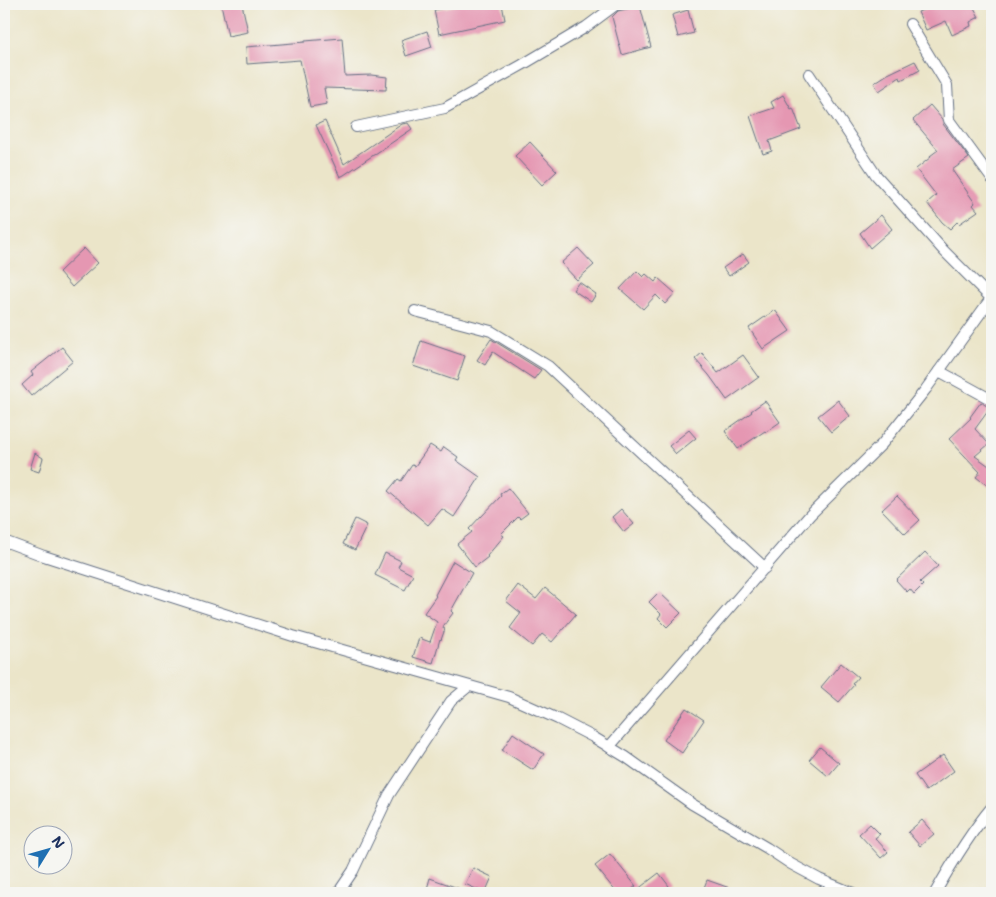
<svg xmlns="http://www.w3.org/2000/svg" width="996" height="897" font-family="'Shantell Sans',sans-serif">
<style>
.building{fill:#e597b2}
.lines{fill:none;stroke-linecap:round;stroke-linejoin:round}
.minor-casing{stroke:#646f83;stroke-width:12}
.minor{stroke:#fff;stroke-width:10}
</style>
<rect width="100%" height="100%" fill="#f6f6f2"/>
<filter id="ink" filterUnits="userSpaceOnUse"><feTurbulence type="fractalNoise" baseFrequency=".02" numOctaves="2"/><feDisplacementMap in="SourceGraphic" scale="10" xChannelSelector="R" yChannelSelector="G"/><feConvolveMatrix kernelMatrix="1 2 1 2 8 2 1 2 1" color-interpolation-filters="sRGB"/></filter>
<filter id="wash" filterUnits="userSpaceOnUse"><feTurbulence type="fractalNoise" baseFrequency=".0096" numOctaves="4" result="noise"/><feDisplacementMap in="SourceGraphic" scale="20" xChannelSelector="R" yChannelSelector="G"/><feGaussianBlur stdDeviation="1.12" result="paint"/><feColorMatrix in="noise" values="0 0 0 0 0 0 0 0 0 0 0 0 0 0 0 0 0 1.4 0 .05"/><feComposite in="paint" operator="in"/></filter>
<g filter="url(#wash)">
<rect width="100%" height="100%" fill="#ebe5c9"/>
<g id="blocks">
<!-- building -->
<g class="building">
<polygon points="221,4 242,4 248,32 228,36"/>
<polygon points="463,4 502,4 505,20 439,34 434,10"/>
<polygon points="937,4 972,4 979,17 970,22 971,26 952,35 946,21 926,30 918,12"/>
<polygon points="640,6 651,47 622,55 612,17 618,11"/>
<polygon points="688,10 694,33 678,37 672,15"/>
<polygon points="427,31 432,47 406,56 401,40"/>
<polygon points="342,38 345,76 371,75 387,77 386,90 324,88 327,104 310,107 300,60 247,64 246,47 305,42 305,41"/>
<polygon points="915,61 920,70 901,80 900,77 879,91 874,83 888,74"/>
<polygon points="783,95 791,109 793,108 801,129 769,141 772,151 763,154 750,116 774,108 771,102"/>
<polygon points="930,105 942,119 943,124 969,158 952,170 975,203 973,205 978,211 959,224 957,222 950,229 942,222 927,203 936,195 916,169 931,157 930,156 938,150 913,120"/>
<polygon points="325,121 344,164 402,124 408,123 412,129 344,175 340,177 316,125"/>
<polygon points="530,142 557,171 542,185 515,156"/>
<polygon points="881,215 892,229 870,248 860,233"/>
<polygon points="84,248 98,263 72,287 59,272"/>
<polygon points="578,248 594,265 577,280 561,263"/>
<polygon points="743,254 749,262 729,276 723,268"/>
<polygon points="637,271 643,277 646,274 655,282 658,278 675,293 665,304 656,295 643,309 620,289"/>
<polygon points="579,282 596,294 591,302 573,290"/>
<polygon points="775,310 790,331 763,349 749,328"/>
<polygon points="491,339 541,370 534,379 493,352 485,365 477,360"/>
<polygon points="421,341 465,356 457,381 413,366"/>
<polygon points="62,347 73,361 31,396 22,385 33,375 31,372"/>
<polygon points="702,353 718,373 743,355 759,377 727,400 709,375 695,359"/>
<polygon points="838,400 850,416 831,432 818,416"/>
<polygon points="765,401 780,422 766,432 765,431 738,449 725,431 752,412 751,411"/>
<polygon points="981,402 985,405 991,407 975,429 989,444 975,456 992,468 992,489 976,477 980,472 949,439 971,418 970,417"/>
<polygon points="689,430 696,438 676,454 669,446"/>
<polygon points="430,445 441,452 444,447 458,457 456,460 480,477 454,517 442,509 428,525 388,491 398,479 401,481 412,465 415,466"/>
<polygon points="35,453 43,458 39,472 30,469"/>
<polygon points="508,488 528,513 520,519 518,517 501,534 504,536 487,556 488,557 475,567 457,544 472,532 469,529 481,516 481,517 501,496 500,494"/>
<polygon points="897,496 920,520 905,534 882,510"/>
<polygon points="621,509 634,524 624,532 612,517"/>
<polygon points="355,519 367,525 355,550 343,544"/>
<polygon points="925,552 938,566 920,582 923,585 914,594 910,589 907,592 896,580"/>
<polygon points="385,553 401,561 398,567 413,575 405,590 375,575"/>
<polygon points="453,561 472,573 451,611 453,613 444,625 443,628 445,629 441,640 440,639 433,663 413,657 419,638 430,642 437,622 424,613 436,596 435,595"/>
<polygon points="518,585 536,599 545,588 576,614 552,642 542,634 532,646 510,628 521,613 506,601"/>
<polygon points="659,592 681,613 667,627 658,618 661,614 649,602"/>
<polygon points="841,663 858,677 852,684 854,685 839,702 821,687"/>
<polygon points="686,708 704,720 682,753 664,740"/>
<polygon points="513,733 544,754 533,770 502,750"/>
<polygon points="820,747 839,763 828,776 809,760"/>
<polygon points="943,755 954,771 926,791 915,775"/>
<polygon points="922,820 934,834 920,846 908,832"/>
<polygon points="870,824 880,834 875,838 888,852 881,858 859,834"/>
<polygon points="610,854 636,886 627,893 617,893 595,866"/>
<polygon points="473,868 492,877 485,893 465,884"/>
<polygon points="659,873 669,886 660,893 633,893"/>
<polygon points="430,878 469,892 468,893 440,893 427,889"/>
<polygon points="707,880 741,892 741,893 702,893"/>
</g>
</g>
</g>
<g filter="url(#ink)">
<use href="#blocks" fill-opacity="0" stroke="#646f83" stroke-width="1"/>
<g class="lines">
<defs>
<g id="minor">
<polyline points="910,24 947,85 949,120 992,179"/>
<polyline points="809,74 876,175 944,251 991,298"/>
<polyline points="356,127 445,108 522,65 586,27 617,4"/>
<polyline points="415,311 491,331 548,366 765,568"/>
<polyline points="939,371 992,400"/>
<polyline points="4,541 44,556 293,636 509,697 558,719 593,737 626,757 692,804 767,848 791,864 819,879 853,893"/>
<polyline points="609,747 810,515 882,444 926,389 992,297"/>
<polyline points="338,893 353,871 389,795 451,701 469,686"/>
<path d="M935,893C952,863 970,833 992,807"/>
</g>
</defs>
<!-- minor casing -->
<use href="#minor" class="minor-casing"/>
<!-- minor -->
<use href="#minor" class="minor"/>
</g>
</g>
<!-- margin -->
<rect width="996" height="897" fill="none" stroke="#f6f6f2" stroke-width="20"/>
<!-- north arrow -->
<g transform="translate(48 850) rotate(53)"><circle r="24" fill="#f6f6f2" stroke="#9ea6b7"/>
<path d="M0-4L9 19L0 12L-9 19Z" fill="#1f6fb2"/>
<text y="-8" font-size="14" font-weight="bold" text-anchor="middle" fill="#1b2f5e">N</text>
</g>
</svg>
